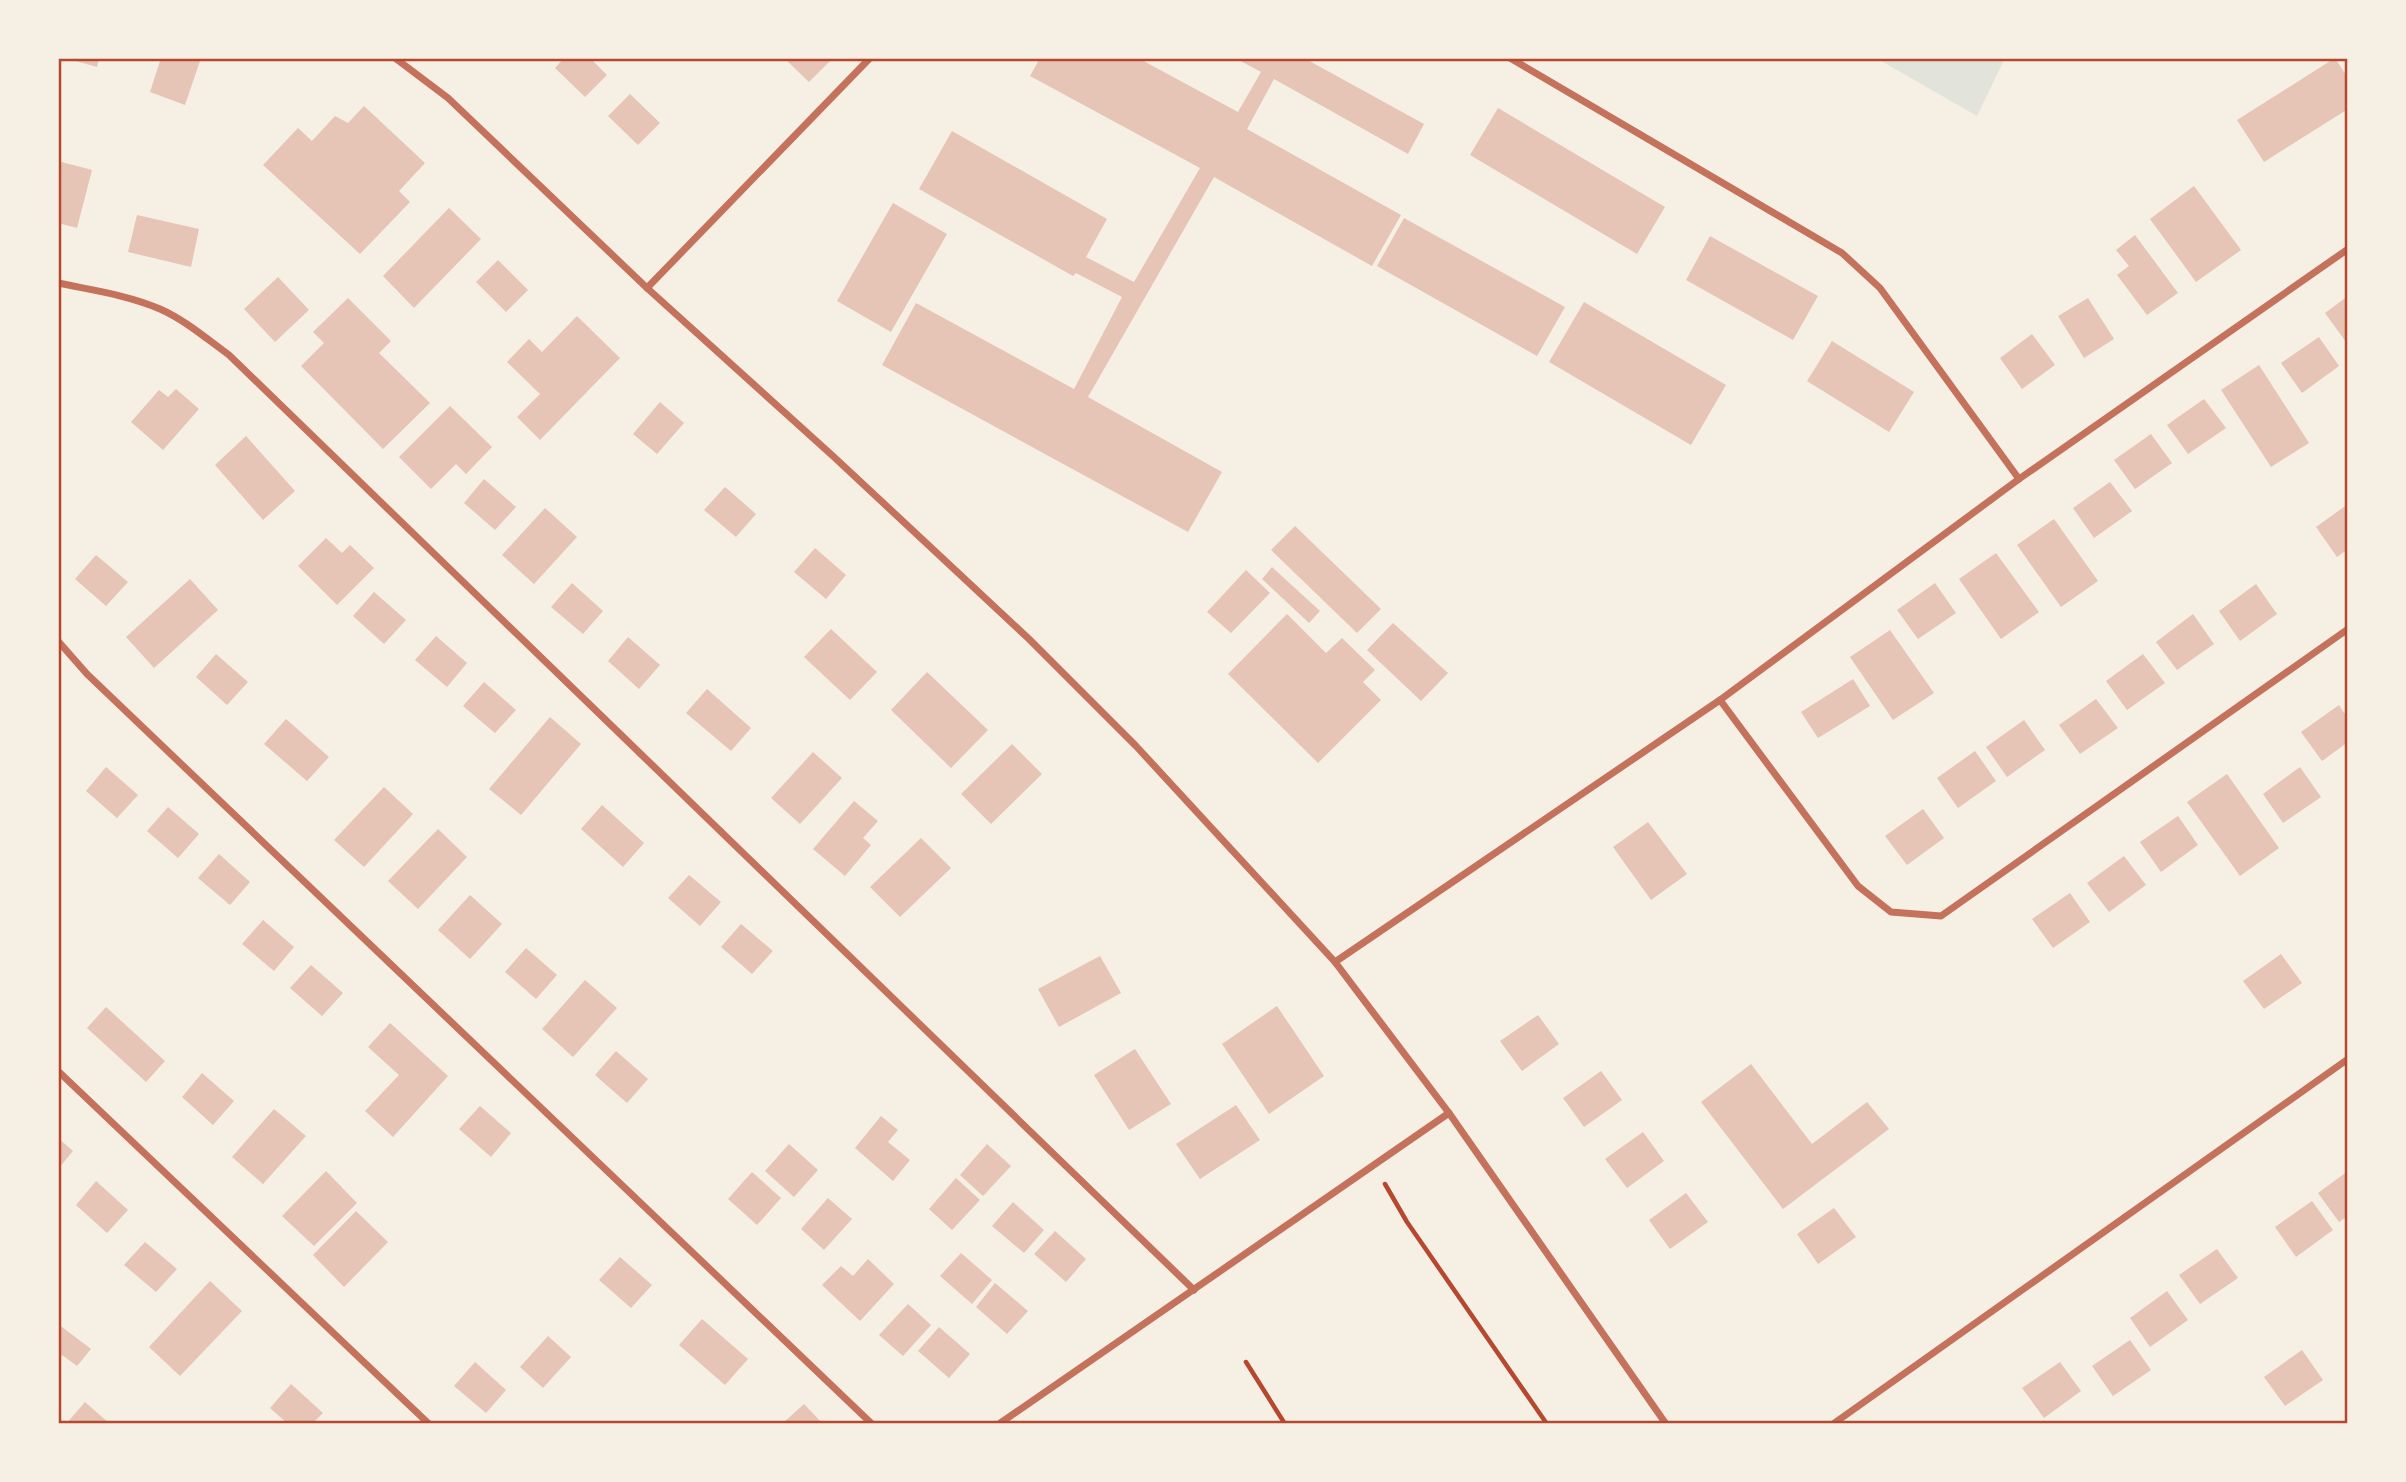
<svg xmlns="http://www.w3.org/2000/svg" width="2406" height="1482" font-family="Ubuntu,sans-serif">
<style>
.green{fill:#e2e4dc}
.building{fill:#e6c5b7}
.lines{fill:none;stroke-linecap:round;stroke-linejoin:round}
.path{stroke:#b5482f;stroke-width:4.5}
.minor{stroke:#c5725c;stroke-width:7}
.neatline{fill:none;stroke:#b5482f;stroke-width:2.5}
</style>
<rect width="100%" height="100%" fill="#f6efe4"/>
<!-- green -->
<polygon class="green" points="1876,58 2005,58 1977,116"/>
<!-- building -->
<g class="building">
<polygon points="65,58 99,58 97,67"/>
<polygon points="161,58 201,58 185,105 150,92"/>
<polygon points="564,58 590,58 607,75 585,97 555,68"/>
<polygon points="784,58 833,58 809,82"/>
<polygon points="1040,58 1138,58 1238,112 1261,72 1235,58 1304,58 1424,124 1408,154 1274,79 1247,129 1401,215 1372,266 1214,177 1088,397 1222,472 1188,532 882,365 916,303 1074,389 1122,297 1076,273 1073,276 919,189 952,131 1107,219 1086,257 1134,282 1200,168 1030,76"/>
<polygon points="2335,58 2348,78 2348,109 2264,162 2237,120"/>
<polygon points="630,94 660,123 638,145 608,116"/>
<polygon points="364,106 425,163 399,191 410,202 360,254 263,165 298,128 312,141 335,116 348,123"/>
<polygon points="1498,108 1665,207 1637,254 1470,155"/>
<polygon points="58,161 92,170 77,228 58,223"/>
<polygon points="2194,186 2241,250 2196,282 2150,219"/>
<polygon points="893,203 947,234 891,332 837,301"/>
<polygon points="449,208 481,239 414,308 383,276"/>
<polygon points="137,215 199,229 191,267 128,252"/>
<polygon points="1404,218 1565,307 1537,356 1377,266"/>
<polygon points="2135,235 2178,293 2147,315 2117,275 2129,266 2116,250"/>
<polygon points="1710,236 1818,296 1793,340 1686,280"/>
<polygon points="498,260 528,290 506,312 476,282"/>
<polygon points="278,277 309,310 275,342 244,309"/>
<polygon points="2348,296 2348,340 2346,342 2325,313"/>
<polygon points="348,298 391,341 379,353 430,403 383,449 301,366 324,343 313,332"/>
<polygon points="2088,298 2114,339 2084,358 2058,316"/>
<polygon points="1584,302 1726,385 1691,445 1549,362"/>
<polygon points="577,316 620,358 540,440 517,417 540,394 507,362 529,339 542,352"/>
<polygon points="2032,334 2055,365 2022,389 2000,358"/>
<polygon points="2319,337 2339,366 2302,393 2281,363"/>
<polygon points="1832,341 1914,392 1889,432 1807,381"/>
<polygon points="2259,365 2309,443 2271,467 2221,390"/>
<polygon points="176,389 199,409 163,450 131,422 159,390 168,397"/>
<polygon points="2204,399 2226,428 2188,454 2167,425"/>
<polygon points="660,402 684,423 657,454 633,434"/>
<polygon points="450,406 492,447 466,474 456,464 431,489 399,457"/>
<polygon points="2151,434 2172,463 2135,489 2114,460"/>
<polygon points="246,436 295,491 263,520 215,465"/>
<polygon points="484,479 516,507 495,530 464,503"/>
<polygon points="2110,482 2132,511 2094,538 2073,508"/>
<polygon points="725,487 756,514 736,537 704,510"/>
<polygon points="2348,504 2348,549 2337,557 2316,527"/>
<polygon points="545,508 577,537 534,584 502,555"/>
<polygon points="2054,519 2098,581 2061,607 2017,545"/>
<polygon points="1295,526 1381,609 1357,633 1271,550"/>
<polygon points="326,538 342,553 350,545 374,568 337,605 298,566"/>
<polygon points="815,548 846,575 826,599 794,572"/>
<polygon points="1996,553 2039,612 2001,639 1959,579"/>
<polygon points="96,555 128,582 106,606 75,579"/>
<polygon points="1272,567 1320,611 1309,623 1262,579"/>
<polygon points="1246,570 1270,593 1231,633 1207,612"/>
<polygon points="190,579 218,610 154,668 126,637"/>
<polygon points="572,583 603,611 583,634 551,607"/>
<polygon points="1935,583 1956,613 1918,639 1897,610"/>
<polygon points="2256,584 2277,614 2240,641 2219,611"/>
<polygon points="374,592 406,620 384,644 353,616"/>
<polygon points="1287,614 1326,653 1342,638 1375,670 1363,682 1381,700 1318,763 1228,674"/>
<polygon points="2193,614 2214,644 2177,670 2156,642"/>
<polygon points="1393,623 1448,673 1421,701 1367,650"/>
<polygon points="831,629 877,672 850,700 804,657"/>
<polygon points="1890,630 1934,693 1893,720 1850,657"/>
<polygon points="436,636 467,663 447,687 415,660"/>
<polygon points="628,637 660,665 639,689 608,661"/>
<polygon points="216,654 248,682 227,705 196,677"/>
<polygon points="2143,654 2165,683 2127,710 2106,681"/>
<polygon points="927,672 988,730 951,768 891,710"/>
<polygon points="1853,679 1870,706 1818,738 1801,712"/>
<polygon points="484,682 516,710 495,733 463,706"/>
<polygon points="707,689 751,728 731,751 686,713"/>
<polygon points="2096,699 2118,728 2080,754 2059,725"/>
<polygon points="2339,705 2348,719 2348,742 2322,761 2301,732"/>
<polygon points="550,717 581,744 521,815 489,789"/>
<polygon points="286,719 329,757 307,781 264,744"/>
<polygon points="2024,720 2045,750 2007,777 1986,747"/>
<polygon points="1012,744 1042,774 991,824 961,794"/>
<polygon points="1975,751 1996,781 1958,808 1937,778"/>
<polygon points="813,752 842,778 800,824 771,798"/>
<polygon points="106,767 138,795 117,818 86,791"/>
<polygon points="2300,767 2321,797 2283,823 2263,794"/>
<polygon points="2227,774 2279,848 2240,876 2187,802"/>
<polygon points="384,787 413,814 364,867 334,840"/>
<polygon points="854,801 878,821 863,838 871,845 845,876 813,849"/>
<polygon points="602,805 644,843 623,867 581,829"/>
<polygon points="168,807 199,834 178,858 147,831"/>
<polygon points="1923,809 1944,838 1907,865 1885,836"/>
<polygon points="2178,816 2198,845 2161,872 2140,842"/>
<polygon points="1648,822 1687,874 1651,900 1613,847"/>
<polygon points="438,829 467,857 418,909 388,881"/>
<polygon points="921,838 951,868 900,917 870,887"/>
<polygon points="219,854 250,882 230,905 198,878"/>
<polygon points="2124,856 2146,885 2109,912 2087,883"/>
<polygon points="689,875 721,902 700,926 668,898"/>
<polygon points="2070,893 2090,922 2053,948 2032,919"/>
<polygon points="470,895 502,924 470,959 438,930"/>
<polygon points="263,920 294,947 274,971 242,944"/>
<polygon points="741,924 773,951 752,974 721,947"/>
<polygon points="526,948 557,975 536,999 505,972"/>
<polygon points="2281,954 2302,983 2264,1009 2243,981"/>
<polygon points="1100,956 1121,993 1059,1027 1038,989"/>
<polygon points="311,965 343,993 322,1016 290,988"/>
<polygon points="585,980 617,1008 573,1057 542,1029"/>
<polygon points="1277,1006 1324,1076 1269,1114 1222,1044"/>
<polygon points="106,1007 165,1061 146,1082 87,1028"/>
<polygon points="1538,1015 1559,1044 1522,1071 1500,1041"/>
<polygon points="390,1023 448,1076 393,1137 365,1111 399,1075 368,1047"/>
<polygon points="1135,1049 1171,1104 1129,1130 1094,1075"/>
<polygon points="616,1051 648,1079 627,1103 595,1075"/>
<polygon points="1751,1064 1812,1144 1867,1102 1889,1129 1783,1209 1701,1102"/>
<polygon points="1601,1071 1622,1100 1584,1127 1563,1098"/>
<polygon points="202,1073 234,1101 213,1125 182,1097"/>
<polygon points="1236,1105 1260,1140 1200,1179 1176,1144"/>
<polygon points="480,1106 511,1133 491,1157 459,1129"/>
<polygon points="274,1109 306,1136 263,1184 232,1157"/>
<polygon points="881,1116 898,1130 888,1142 910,1160 893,1181 855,1148"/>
<polygon points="1643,1132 1664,1161 1627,1188 1605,1159"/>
<polygon points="58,1138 73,1151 58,1169"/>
<polygon points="789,1144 818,1170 794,1197 765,1171"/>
<polygon points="987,1144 1011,1166 983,1196 960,1175"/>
<polygon points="326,1171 357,1203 314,1246 282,1216"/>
<polygon points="2348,1171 2348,1216 2339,1222 2318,1193"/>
<polygon points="752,1172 781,1198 757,1225 728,1199"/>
<polygon points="956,1178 980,1200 952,1230 929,1209"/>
<polygon points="96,1181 128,1210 107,1233 76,1205"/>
<polygon points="1686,1193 1708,1222 1670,1249 1649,1220"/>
<polygon points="828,1198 852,1219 824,1250 801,1229"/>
<polygon points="2312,1201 2333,1230 2296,1257 2275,1227"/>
<polygon points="1013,1202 1044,1230 1024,1253 992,1226"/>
<polygon points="1834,1208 1856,1237 1818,1264 1797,1234"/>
<polygon points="356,1211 388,1242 344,1287 313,1255"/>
<polygon points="1055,1231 1086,1259 1066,1282 1034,1254"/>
<polygon points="145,1242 177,1269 156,1292 124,1265"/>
<polygon points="2217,1249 2238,1278 2200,1304 2179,1275"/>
<polygon points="961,1253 992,1280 972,1304 940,1276"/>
<polygon points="620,1257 652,1285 631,1308 599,1280"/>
<polygon points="868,1259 894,1284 860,1321 822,1285 841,1266 853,1276"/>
<polygon points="210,1281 242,1311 180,1376 149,1347"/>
<polygon points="995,1283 1028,1311 1007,1334 976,1307"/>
<polygon points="2167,1291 2188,1320 2150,1347 2130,1318"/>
<polygon points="908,1304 931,1325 903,1356 879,1335"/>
<polygon points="702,1319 748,1359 725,1385 679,1345"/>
<polygon points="58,1324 91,1349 77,1366 62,1355 58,1361"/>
<polygon points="939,1327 970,1354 949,1378 918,1351"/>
<polygon points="548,1336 571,1357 543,1388 520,1367"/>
<polygon points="2130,1340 2151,1370 2113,1396 2092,1366"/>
<polygon points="2302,1350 2323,1380 2285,1406 2264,1377"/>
<polygon points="475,1362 506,1390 486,1413 454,1386"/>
<polygon points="2060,1362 2081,1391 2044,1418 2022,1388"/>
<polygon points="291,1384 323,1413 312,1424 288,1424 270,1408"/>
<polygon points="85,1402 110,1424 66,1424"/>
<polygon points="804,1404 823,1424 782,1424"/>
</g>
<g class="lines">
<!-- path -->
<g class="path">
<polyline points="1385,1184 1407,1222 1547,1424"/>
<polyline points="1246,1362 1285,1424"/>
</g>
<!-- minor -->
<g class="minor">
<polyline points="395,58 448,98 647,288 834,457 1029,639 1136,746 1335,962 1449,1113 1666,1424"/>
<polyline points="1510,58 1842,253 1880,288 2019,479"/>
<path d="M58,283C91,290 128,295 160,309C185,320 207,339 229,355L1194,1290"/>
<polyline points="647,288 870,58"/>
<polyline points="58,641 87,674 872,1424"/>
<polyline points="1720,700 1858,886 1891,912 1941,916 2348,629"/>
<polyline points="1335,962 1720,700 2019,479 2348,249"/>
<polyline points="58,1071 429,1424"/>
<polyline points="999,1424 1449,1113"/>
<polyline points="1833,1424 2348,1059"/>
</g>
</g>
<!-- border -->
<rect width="2406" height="1482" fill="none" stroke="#f6efe4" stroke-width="119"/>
<rect x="60" y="60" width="2286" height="1362" class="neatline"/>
</svg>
